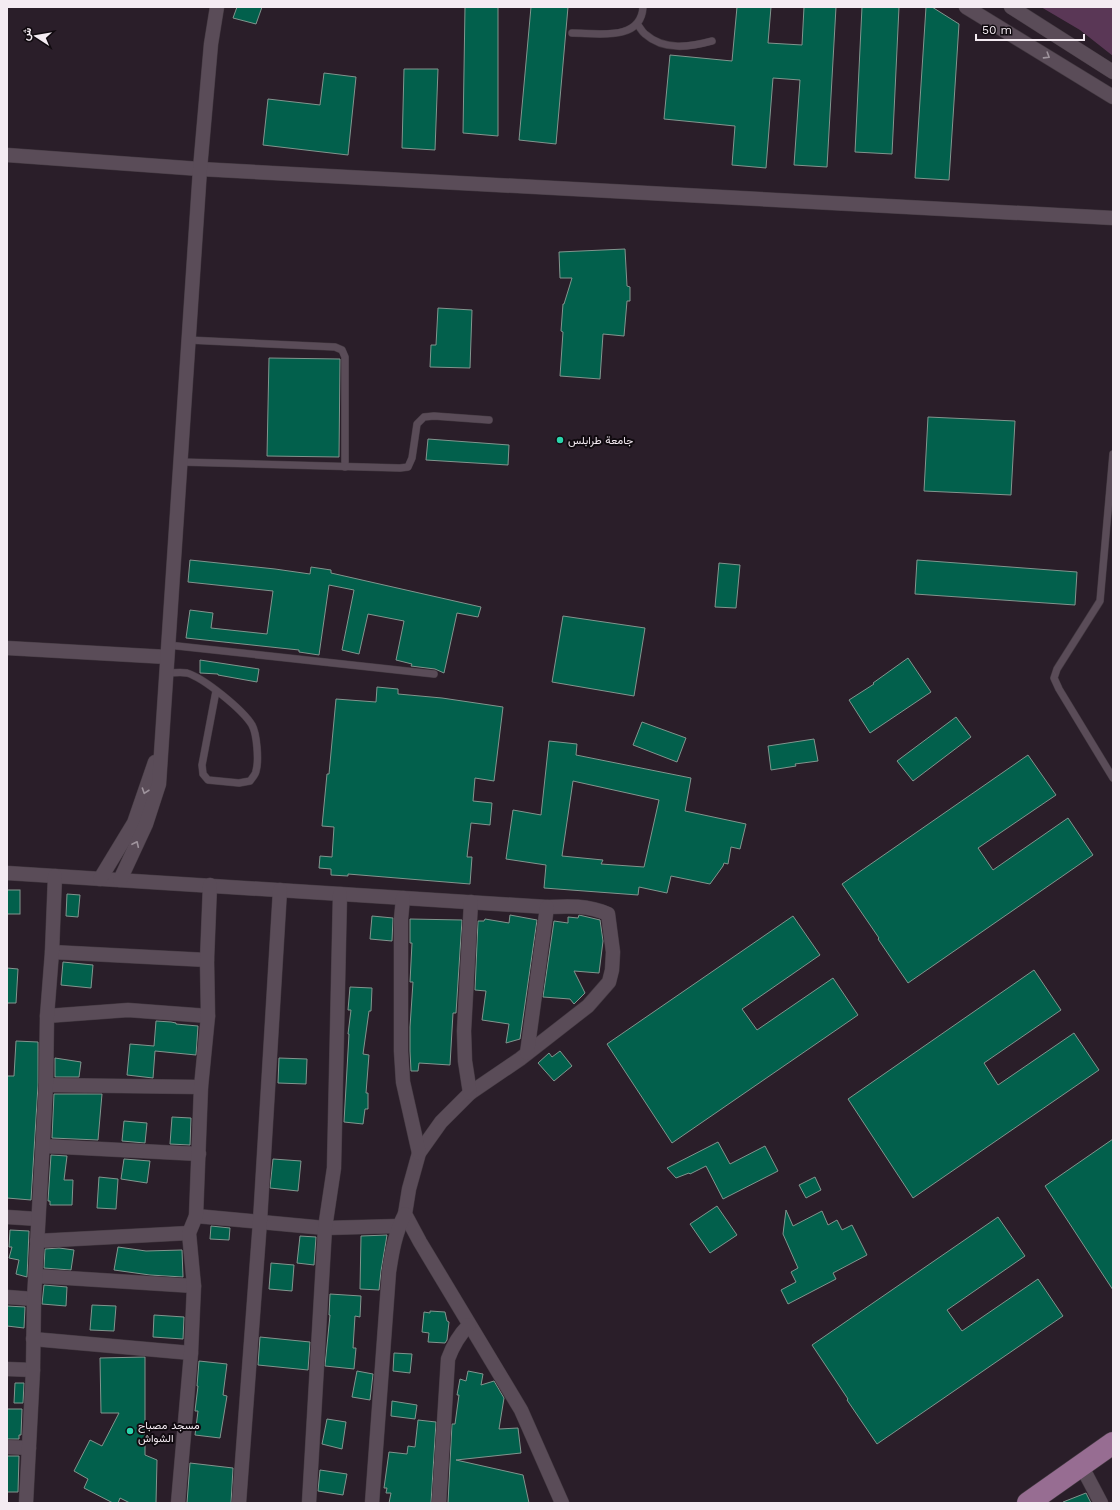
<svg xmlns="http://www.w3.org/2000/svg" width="1120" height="1510" font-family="'Work Sans',Vazirmatn,sans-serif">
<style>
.green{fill:#5a3756}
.building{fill:#02604c;stroke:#81958e;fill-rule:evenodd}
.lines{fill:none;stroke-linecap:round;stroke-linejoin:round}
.service-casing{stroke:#443a42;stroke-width:8}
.minor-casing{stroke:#443a42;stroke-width:15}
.primary-casing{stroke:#443a42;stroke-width:23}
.service{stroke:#5a4c58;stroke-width:7}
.minor{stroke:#5a4c58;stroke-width:14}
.primary{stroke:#976d92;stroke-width:22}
.oneway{stroke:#9f949d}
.poi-dot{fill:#2ad5ac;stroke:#100a0f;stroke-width:1.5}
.labels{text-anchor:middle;stroke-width:4;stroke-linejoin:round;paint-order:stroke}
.poi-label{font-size:11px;fill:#f4ebf2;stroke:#100a0f;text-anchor:start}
</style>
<rect width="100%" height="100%" fill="#2a1e29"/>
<!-- green -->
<polygon class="green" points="1041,7 1113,7 1113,56 1080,30"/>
<!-- building -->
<g class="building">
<polygon points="237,7 262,7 256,24 233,18"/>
<polygon points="465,7 498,7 498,136 463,133"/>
<polygon points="531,7 568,7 556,144 519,140"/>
<polygon points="737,7 771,7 768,43 802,45 804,7 836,7 827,167 794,165 800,80 773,78 766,168 732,165 735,126 664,119 670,55 732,61"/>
<polygon points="862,7 899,7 892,154 855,152"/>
<polygon points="926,7 932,7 959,24 949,180 915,178"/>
<polygon points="404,69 438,69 435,150 402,148"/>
<polygon points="324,73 356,77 348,155 263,145 268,99 320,105"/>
<polygon points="625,249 627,286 630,287 630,301 627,301 624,336 603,334 600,379 560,376 563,332 561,331 563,304 564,304 572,278 560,278 559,252"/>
<polygon points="438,308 472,310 470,368 430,367 431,345 436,345"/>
<polygon points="269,358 340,359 339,457 267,456"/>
<polygon points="928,417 1015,421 1011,495 924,491"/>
<polygon points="428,439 509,445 508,465 426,460"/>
<polygon points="190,560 275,569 310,574 311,567 331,570 331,573 481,607 478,617 457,613 444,673 435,669 411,666 412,664 396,660 404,621 368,614 359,654 342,650 354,590 329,585 319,655 299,652 299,650 186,638 190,610 213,613 211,628 267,634 273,591 188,582"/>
<polygon points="917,560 1077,572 1075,605 915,594"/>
<polygon points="719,563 740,565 736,608 715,607"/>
<polygon points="563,616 645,628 634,696 552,682"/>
<polygon points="908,658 931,692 870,733 849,700 874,684 873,683"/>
<polygon points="200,660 259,669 257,682 218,675 218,674 200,673"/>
<polygon points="377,687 398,689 398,694 442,698 503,707 494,781 475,778 473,801 492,803 490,825 471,823 467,857 472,857 470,884 348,874 348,876 331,875 331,869 319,868 320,856 332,857 334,827 322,826 327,774 329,774 336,699 376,702"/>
<polygon points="956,717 971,737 913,781 897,761"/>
<polygon points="642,722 686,738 677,762 633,745"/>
<polygon points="814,739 818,761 795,764 796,766 771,770 768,746"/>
<path d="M549,741L577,744L576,755L691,778L685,811L746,824L740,849L731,847L728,864L724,863L723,866L710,884L671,876L667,893L639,887L638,895L544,888L546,865L506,859L513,810L541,815ZM573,781L659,800L644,867L601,864L603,860L562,856Z"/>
<polygon points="1028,755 1056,795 978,848 993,870 1068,818 1093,855 908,983 878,939 879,938 842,884"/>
<rect x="7" y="890" width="13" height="24"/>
<polygon points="67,894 80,895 78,917 66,916"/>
<polygon points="510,915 537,920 520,1039 506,1043 509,1024 482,1020 486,991 475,990 478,921 484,921 485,919 509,923"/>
<polygon points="579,915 600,920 603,941 599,973 574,971 585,993 574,1004 570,999 543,997 554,921 568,923 568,917 578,918"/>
<polygon points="372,916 393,918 392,941 370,939"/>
<polygon points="793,916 820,955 742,1009 757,1030 833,978 858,1015 672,1143 607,1044"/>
<polygon points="410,919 462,920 456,1013 453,1013 450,1065 419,1063 418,1071 411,1071 410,1051 410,1027 413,982 410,982 412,943 410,943"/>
<polygon points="63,962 93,965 91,988 61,985"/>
<polygon points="7,968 18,969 16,1003 7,1003"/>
<polygon points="1034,970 1061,1010 984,1063 998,1085 1074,1033 1099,1070 913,1198 848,1099"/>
<polygon points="350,987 372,988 371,1011 369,1011 363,1054 369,1055 366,1093 368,1093 368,1109 365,1109 363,1124 344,1122 349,1034 348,1034 351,1010 348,1010"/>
<polygon points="156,1021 171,1022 176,1023 176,1024 198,1026 196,1055 155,1051 153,1078 127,1075 130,1044 154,1046"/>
<polygon points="16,1041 38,1042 38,1085 31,1200 7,1198 7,1076 14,1076"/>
<polygon points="560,1051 572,1066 554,1081 538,1063 549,1053 552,1057"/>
<polygon points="55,1058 81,1062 79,1077 55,1077"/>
<polygon points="279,1058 307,1059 306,1084 278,1083"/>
<polygon points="54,1094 102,1094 98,1140 52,1138"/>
<polygon points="172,1117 191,1118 190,1145 170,1144"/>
<polygon points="124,1121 147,1123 145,1143 122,1141"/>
<polygon points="1113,1139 1113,1290 1045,1186"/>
<polygon points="718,1142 730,1164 765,1146 778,1171 723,1199 706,1166 690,1174 689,1173 676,1178 667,1168"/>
<polygon points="51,1155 67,1156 64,1180 73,1180 72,1205 50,1205 50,1201 48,1201"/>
<polygon points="124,1159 150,1161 147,1183 121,1179"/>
<polygon points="273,1159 301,1161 298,1191 270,1188"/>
<polygon points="99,1177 118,1179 116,1209 97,1208"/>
<polygon points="815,1177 821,1190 806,1198 799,1185"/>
<polygon points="717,1206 737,1235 710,1253 690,1224"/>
<polygon points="786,1210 793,1226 822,1211 828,1225 837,1220 842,1230 852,1225 867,1255 833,1273 836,1279 788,1304 781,1290 796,1282 791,1272 798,1268 783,1234"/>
<polygon points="998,1217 1025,1256 947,1310 962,1331 1038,1279 1063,1316 877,1444 847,1400 848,1399 812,1345"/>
<polygon points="211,1226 230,1228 229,1240 210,1239"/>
<polygon points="10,1230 29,1231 27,1277 16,1274 19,1260 9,1258 12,1247 9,1247"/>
<polygon points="387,1235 381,1271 379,1290 360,1289 361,1236"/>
<polygon points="300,1236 316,1237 314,1265 297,1263"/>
<polygon points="118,1247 146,1251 182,1250 183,1277 150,1275 114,1270"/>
<polygon points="59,1248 74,1250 71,1270 44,1268 45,1249"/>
<polygon points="271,1263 294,1265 292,1291 269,1289"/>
<polygon points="44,1285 67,1287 66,1306 42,1304"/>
<polygon points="330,1294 361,1296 360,1317 355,1316 353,1348 356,1348 354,1369 325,1366 330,1315 329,1315"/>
<polygon points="92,1305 116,1306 114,1331 90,1330"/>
<polygon points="7,1306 25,1307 24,1328 7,1326"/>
<polygon points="430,1311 445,1312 447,1321 449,1322 447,1340 445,1343 428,1342 429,1333 422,1332 424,1312 430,1313"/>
<polygon points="154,1315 184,1317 183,1339 153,1337"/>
<polygon points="260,1337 310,1342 308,1370 258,1365"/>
<polygon points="394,1353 412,1354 410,1373 393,1371"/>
<polygon points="145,1357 145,1455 157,1460 156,1503 130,1503 120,1498 118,1503 113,1503 84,1488 88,1479 74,1471 90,1440 102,1446 119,1413 101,1413 100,1358"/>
<polygon points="199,1361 227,1364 223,1395 227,1396 220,1438 195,1435 198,1411 195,1411 198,1386 197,1386"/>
<polygon points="357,1371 373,1374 370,1400 352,1397"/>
<polygon points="468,1371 483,1374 481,1385 494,1381 504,1398 499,1429 518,1428 521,1453 456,1460 523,1475 529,1503 448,1503 452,1424 455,1424 459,1395 457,1395 460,1379 466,1381"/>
<polygon points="15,1383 24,1383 23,1403 14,1403"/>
<polygon points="392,1401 417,1405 415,1419 391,1416"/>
<polygon points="7,1409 22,1409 21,1435 19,1435 19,1439 7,1439"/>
<polygon points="327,1419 346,1422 342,1449 322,1444"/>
<polygon points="418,1420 436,1422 431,1503 389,1503 391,1493 386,1493 387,1488 384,1488 389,1452 407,1454 408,1446 415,1447"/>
<polygon points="7,1456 19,1456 18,1492 7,1492"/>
<polygon points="190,1463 233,1468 231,1503 187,1503"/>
<polygon points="320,1470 347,1474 343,1495 318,1491"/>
<polygon points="1086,1493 1091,1503 1063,1503 1063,1502"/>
</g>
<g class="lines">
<defs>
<g id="service">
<path d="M637,24C640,27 642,32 645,34C664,51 690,47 712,41"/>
<path d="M572,33C597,33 641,42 643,7"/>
<polyline points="188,340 335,347 342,350 345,357 345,467"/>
<polyline points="1113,454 1100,601 1057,669 1054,678 1059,689 1113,778"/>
<polyline points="180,462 400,468 408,467 412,458 417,424 424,417 434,416 489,420"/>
<polyline points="168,645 434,674"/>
<path d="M166,673C173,673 181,672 187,673C204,678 243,710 252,725C257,734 259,761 256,771C256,774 252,778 250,781L239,783L208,780L203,774L202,765L216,691"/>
</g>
<g id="minor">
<polyline points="966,7 1113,97"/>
<polyline points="1011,7 1113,72"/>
<polyline points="7,155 200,169 1113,218"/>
<polyline points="7,648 167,657"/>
<path d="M7,873L547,907C568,906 588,905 608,914L613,952L612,970L609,982L588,1006L520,1059L470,1093L441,1122L419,1153L409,1189L405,1214L420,1242L521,1410L562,1503"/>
<polyline points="100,879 134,823 155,762"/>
<polyline points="120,880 146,824 159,784 200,169 211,44 217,7"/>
<polyline points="403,898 401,919 401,1051 403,1082 419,1153"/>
<polyline points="52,952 207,960"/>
<polyline points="47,1016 128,1010 208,1016"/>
<polyline points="527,1053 547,907"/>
<polyline points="46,1085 201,1087"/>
<polyline points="470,1093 465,1061 464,1031 471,902"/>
<polyline points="43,1146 199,1154"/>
<polyline points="196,1216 325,1228 399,1226"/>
<polyline points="7,1217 38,1219"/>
<polyline points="37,1241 189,1233"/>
<polyline points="36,1276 194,1286"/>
<polyline points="7,1297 34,1299"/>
<polyline points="33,1339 191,1353"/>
<polyline points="7,1369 33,1370"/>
<polyline points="7,1447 29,1448"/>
<polyline points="1081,1465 1101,1503"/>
<polyline points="26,1503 33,1370 34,1299 46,1085 47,1016 52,952 55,876"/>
<polyline points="178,1503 191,1353 194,1286 189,1233 196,1216 201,1087 208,1016 207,960 210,885"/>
<polyline points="239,1503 260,1221 280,890"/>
<polyline points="309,1503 325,1228 334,1168 340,894"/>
<path d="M372,1503L389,1272C392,1252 395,1233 405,1214"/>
<path d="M439,1503L448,1359C453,1345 459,1335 469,1325"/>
</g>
<polyline id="primary" points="1028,1503 1113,1443"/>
</defs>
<!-- service casing -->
<use href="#service" class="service-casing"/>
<!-- minor casing -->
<use href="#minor" class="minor-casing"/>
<!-- primary casing -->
<use href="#primary" class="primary-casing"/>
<!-- service -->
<use href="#service" class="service"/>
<!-- minor -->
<use href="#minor" class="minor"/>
<!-- primary -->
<use href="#primary" class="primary"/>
</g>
<!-- one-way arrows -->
<defs><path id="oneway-chevron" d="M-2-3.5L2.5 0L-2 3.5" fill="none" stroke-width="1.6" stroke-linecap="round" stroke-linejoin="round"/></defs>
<g class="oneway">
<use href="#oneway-chevron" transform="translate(1047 56) rotate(32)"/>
<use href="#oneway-chevron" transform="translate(145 791) rotate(109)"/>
<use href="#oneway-chevron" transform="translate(136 844) rotate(-65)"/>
</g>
<!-- markers -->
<g class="poi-dot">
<circle cx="560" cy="440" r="4"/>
<circle cx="130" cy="1431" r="4"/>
</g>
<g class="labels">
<!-- poi labels -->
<g class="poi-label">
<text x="568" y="444">جامعة طرابلس</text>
<text x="138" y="1429">مسجد مصباح<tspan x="138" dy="13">الشواش</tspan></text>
</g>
</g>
<!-- border -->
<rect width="1120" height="1510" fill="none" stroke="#f4ebf2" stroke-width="16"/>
<!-- north arrow -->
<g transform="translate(36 36) rotate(282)" stroke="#100a0f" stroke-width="3" paint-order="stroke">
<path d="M0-3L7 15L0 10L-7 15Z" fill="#f4ebf2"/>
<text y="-6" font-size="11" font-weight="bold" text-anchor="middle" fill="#f4ebf2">ش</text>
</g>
<!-- scale -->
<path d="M976 34v6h108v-6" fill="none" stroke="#f4ebf2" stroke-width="2"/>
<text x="982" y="34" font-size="12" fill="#f4ebf2" stroke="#100a0f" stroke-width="3" paint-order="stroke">50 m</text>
</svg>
